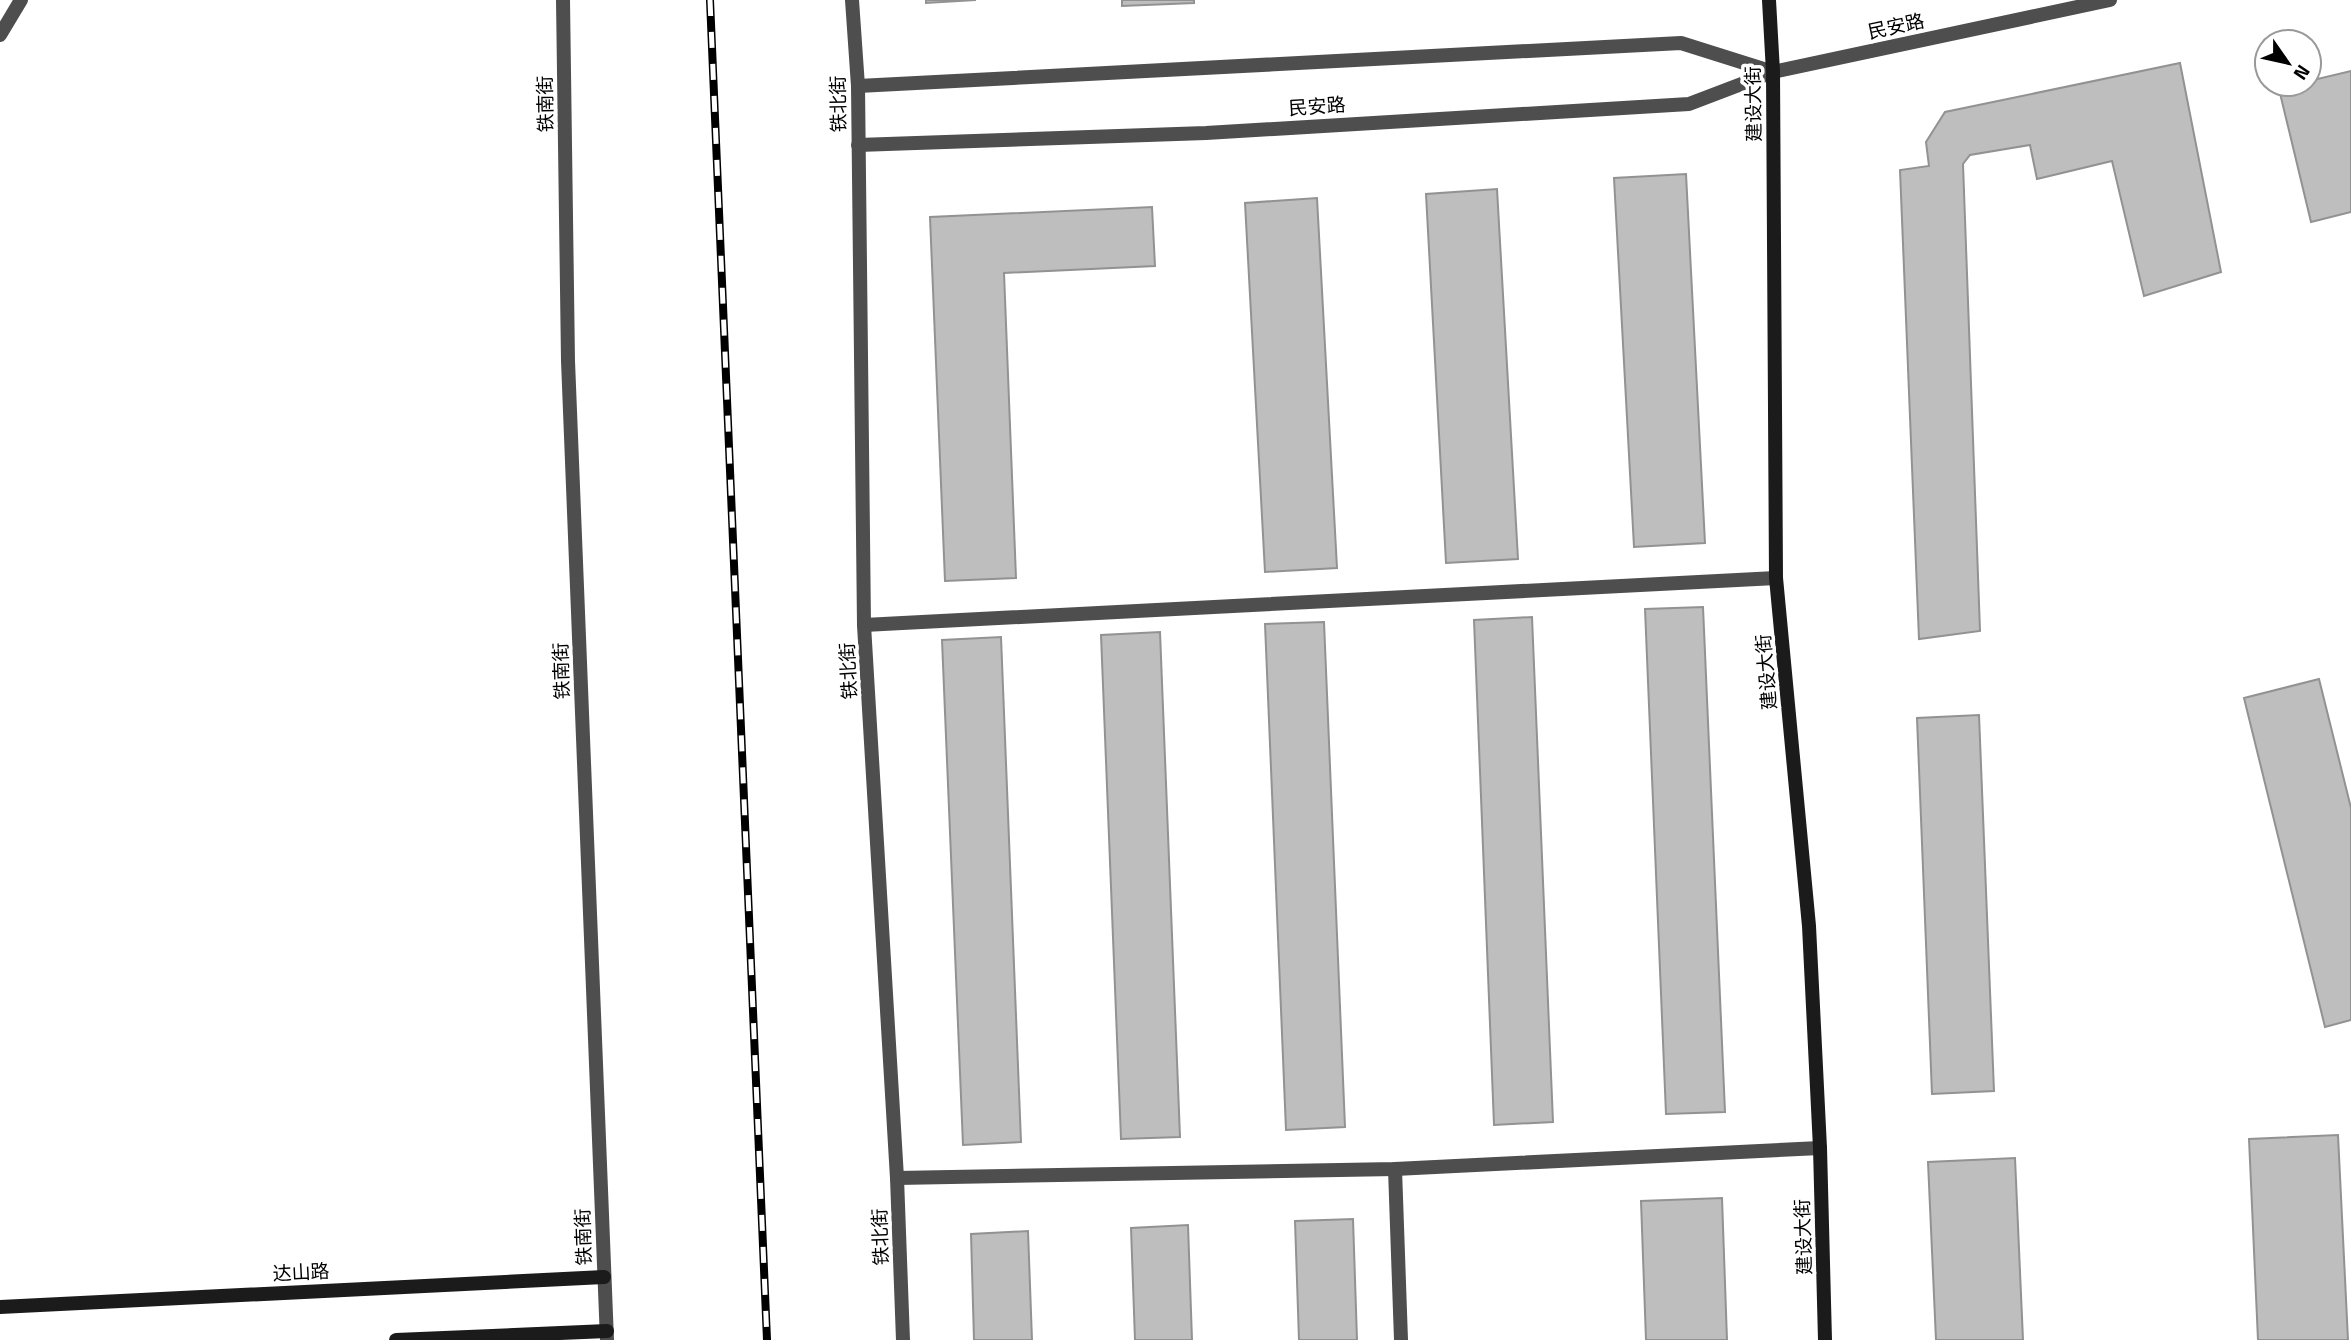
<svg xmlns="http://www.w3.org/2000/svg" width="2351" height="1340" font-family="'Titillium Web','Noto Sans SC',sans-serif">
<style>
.building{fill:#bebebe;stroke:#929292;stroke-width:2}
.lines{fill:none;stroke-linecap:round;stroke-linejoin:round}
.minor{stroke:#4e4e4e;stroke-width:14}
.tertiary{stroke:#4e4e4e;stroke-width:14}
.secondary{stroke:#1b1b1b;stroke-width:14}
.rail-casing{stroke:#000;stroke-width:8}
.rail{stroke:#fff;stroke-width:5;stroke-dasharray:16;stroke-linecap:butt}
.labels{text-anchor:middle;stroke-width:7;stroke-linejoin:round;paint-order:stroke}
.street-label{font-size:19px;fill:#000;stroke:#fff}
</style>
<rect width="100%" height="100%" fill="#fff"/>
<!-- building -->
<g class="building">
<polygon points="926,0 976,0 926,3"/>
<polygon points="1122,0 1194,0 1194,3 1122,6"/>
<polygon points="2180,63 2221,272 2144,296 2112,161 2037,179 2030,145 1970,155 1963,164 1980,631 1919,639 1900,170 1929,166 1926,142 1945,112"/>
<polygon points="2351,71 2351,212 2311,222 2279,89 2309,84 2309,81"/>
<polygon points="1686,174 1705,543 1634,547 1614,178"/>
<polygon points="1497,189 1518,559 1446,563 1426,194"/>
<polygon points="1317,198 1337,568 1265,572 1245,203"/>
<polygon points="1152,207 1155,266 1004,273 1016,578 945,581 930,217"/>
<polygon points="1703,607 1725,1112 1666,1114 1645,609"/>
<polygon points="1532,617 1553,1122 1494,1125 1474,620"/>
<polygon points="1324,622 1345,1127 1286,1130 1265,624"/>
<polygon points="1160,632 1180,1137 1121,1139 1101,635"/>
<polygon points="1001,637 1021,1142 963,1145 942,640"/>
<polygon points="2319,679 2351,808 2351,1020 2325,1027 2244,698"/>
<polygon points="1979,715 1994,1091 1932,1094 1917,718"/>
<polygon points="2338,1135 2348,1340 2258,1340 2249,1139"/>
<polygon points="2015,1158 2023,1340 1936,1340 1928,1162"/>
<polygon points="1722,1198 1727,1340 1646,1340 1641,1201"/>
<polygon points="1353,1219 1357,1340 1299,1340 1295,1221"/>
<polygon points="1188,1225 1192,1340 1135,1340 1131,1228"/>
<polygon points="1028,1231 1032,1340 974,1340 971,1234"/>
</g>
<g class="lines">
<!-- minor -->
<g class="minor">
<polyline points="0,35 21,0"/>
<polyline points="864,625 1776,578"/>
<polyline points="1395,1169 1401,1340"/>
<polyline points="897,1178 1395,1169 1820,1148"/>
</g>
<!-- tertiary -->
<g class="tertiary">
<polyline points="563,0 568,361 607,1340"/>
<polyline points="852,0 858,86 864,625 897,1178 903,1340"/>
<polyline points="858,86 1681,43 1773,72"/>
<polyline points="858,145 1206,133 1689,104 1773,72 2110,0"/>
</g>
<!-- secondary -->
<g class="secondary">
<polyline points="1769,0 1773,72 1776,578 1809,926 1820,1148 1825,1340"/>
<polyline points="0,1307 604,1277"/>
<polyline points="396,1340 607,1331"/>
</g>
<defs>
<polyline id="rail" points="710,0 767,1340"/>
</defs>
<!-- rail casing -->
<use href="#rail" class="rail-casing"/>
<!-- rail -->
<use href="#rail" class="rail"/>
</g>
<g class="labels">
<!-- street labels -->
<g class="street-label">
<text transform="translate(1896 26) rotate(-12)" y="7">民安路</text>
<text transform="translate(545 104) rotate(-91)" y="7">铁南街</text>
<text transform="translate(838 104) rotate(-91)" y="7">铁北街</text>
<text transform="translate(1753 104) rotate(-91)" y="7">建设大街</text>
<text transform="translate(1317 106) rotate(-4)" y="7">民安路</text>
<text transform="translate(561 671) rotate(-92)" y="7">铁南街</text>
<text transform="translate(848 671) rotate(-93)" y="7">铁北街</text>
<text transform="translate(1766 672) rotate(-95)" y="7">建设大街</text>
<text transform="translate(583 1237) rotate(-92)" y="7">铁南街</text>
<text transform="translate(880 1237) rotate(-92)" y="7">铁北街</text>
<text transform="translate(1803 1237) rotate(-92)" y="7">建设大街</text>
<text transform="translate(301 1272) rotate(-3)" y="7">达山路</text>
</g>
</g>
<!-- north arrow -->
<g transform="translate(2288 63) rotate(124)"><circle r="33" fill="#ffffff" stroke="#999999" stroke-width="2"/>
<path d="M0-5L12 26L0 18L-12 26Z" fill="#000000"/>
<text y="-10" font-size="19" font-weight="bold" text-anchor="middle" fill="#000000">N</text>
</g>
</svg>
